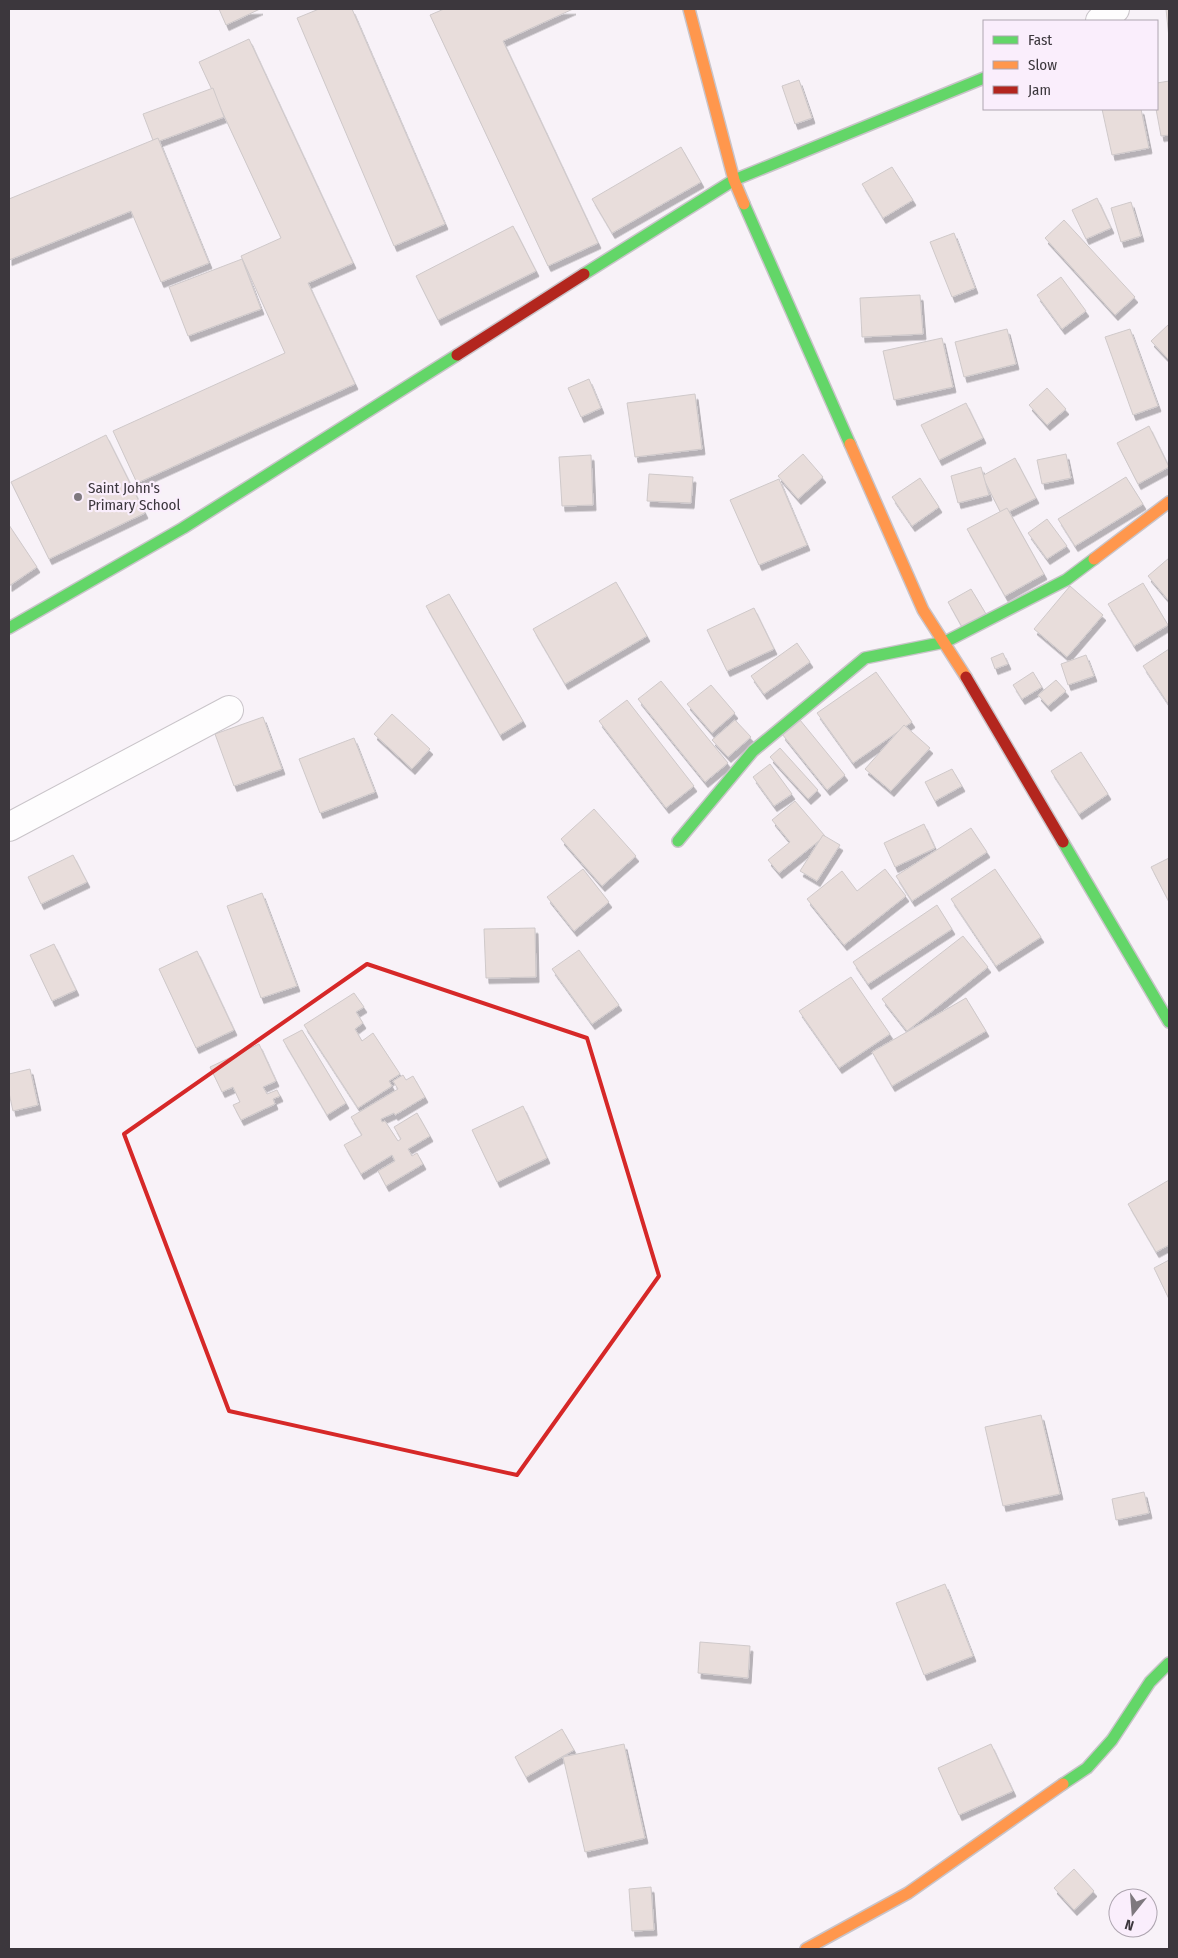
<svg xmlns="http://www.w3.org/2000/svg" width="1178" height="1958" font-family="'Fira Sans Condensed',sans-serif">
<style>
.building{fill:#e8dddb;stroke:#cfc9ca;filter:url(#shadow)}
.lines{fill:none;stroke-linecap:round;stroke-linejoin:round}
.street-casing{stroke:#c9c4c9;stroke-width:30}
.fast-casing{stroke:#c9c4c9;stroke-width:14}
.slow-casing{stroke:#c9c4c9;stroke-width:14}
.jam-casing{stroke:#c9c4c9;stroke-width:14}
.street{stroke:#fefdfe;stroke-width:28}
.fast{stroke:#63d668;stroke-width:11}
.slow{stroke:#ff974d;stroke-width:11}
.jam{stroke:#b3261e;stroke-width:11}
.marked{fill:none;stroke:#d62828;stroke-width:4;stroke-linejoin:round}
.poi-dot{fill:#7e787e;stroke:#faeefc;stroke-width:2}
.labels{text-anchor:middle;stroke-width:4.5;stroke-linejoin:round;paint-order:stroke}
.poi-label{font-size:15px;fill:#3c373d;stroke:#faeefc;text-anchor:start}
</style>
<defs>
<filter id="shadow"><feDropShadow dx="3" dy="5.5" stdDeviation="0" flood-color="#0004"/></filter>
</defs>
<rect width="100%" height="100%" fill="#f8f2f8"/>
<!-- building -->
<g class="building">
<polygon points="219,9 260,9 226,25"/>
<polygon points="319,9 352,9 445,224 394,246 297,18"/>
<polygon points="444,9 573,9 503,41 598,243 548,266 430,15"/>
<polygon points="1166,9 1169,9 1169,38"/>
<polygon points="249,39 353,263 308,283 355,384 137,483 113,431 285,353 241,256 281,238 199,62"/>
<polygon points="799,80 812,118 795,124 782,86"/>
<polygon points="1169,81 1169,135 1161,136 1156,109 1157,83"/>
<polygon points="213,88 224,117 154,143 143,114"/>
<polygon points="1102,109 1141,109 1149,148 1112,155"/>
<polygon points="158,138 209,263 161,282 131,211 9,260 9,199"/>
<polygon points="681,147 701,182 612,233 592,199"/>
<polygon points="892,167 913,200 883,218 862,184"/>
<polygon points="1097,198 1111,228 1086,239 1072,210"/>
<polygon points="1131,202 1141,236 1121,242 1111,208"/>
<polygon points="1064,220 1135,297 1115,315 1045,238"/>
<polygon points="513,226 536,271 438,320 416,276"/>
<polygon points="954,233 975,288 952,297 930,242"/>
<polygon points="242,259 261,309 188,336 169,287"/>
<polygon points="1061,277 1086,311 1062,329 1037,295"/>
<polygon points="920,295 923,334 862,337 860,298"/>
<polygon points="1169,324 1169,360 1151,341"/>
<polygon points="1007,329 1016,364 964,377 955,342"/>
<polygon points="1130,329 1158,406 1133,415 1105,337"/>
<polygon points="942,338 953,387 894,400 883,351"/>
<polygon points="589,379 601,408 581,417 568,388"/>
<polygon points="1047,388 1066,409 1047,425 1029,405"/>
<polygon points="695,394 702,449 635,457 627,403"/>
<polygon points="966,403 983,438 939,460 921,425"/>
<polygon points="1149,426 1169,467 1138,484 1117,443"/>
<polygon points="106,435 145,513 49,559 11,482"/>
<polygon points="803,454 823,477 798,499 778,476"/>
<polygon points="1066,454 1071,478 1042,484 1037,460"/>
<polygon points="591,455 593,505 562,506 559,457"/>
<polygon points="1015,458 1036,498 1002,515 982,476"/>
<polygon points="981,467 989,495 958,503 951,476"/>
<polygon points="649,474 693,477 691,503 647,501"/>
<polygon points="1126,477 1143,504 1075,546 1058,519"/>
<polygon points="920,478 939,507 912,526 892,497"/>
<polygon points="779,479 807,545 759,565 730,500"/>
<polygon points="1007,508 1044,574 1005,596 967,529"/>
<polygon points="1047,519 1067,546 1047,559 1028,533"/>
<polygon points="9,525 37,567 9,586"/>
<polygon points="1169,558 1169,601 1148,576"/>
<polygon points="616,582 647,636 565,684 533,629"/>
<polygon points="1143,583 1168,625 1134,646 1108,604"/>
<polygon points="1070,586 1103,615 1067,657 1034,629"/>
<polygon points="971,589 986,614 962,627 948,602"/>
<polygon points="449,594 523,721 500,735 426,606"/>
<polygon points="754,608 774,649 727,671 707,630"/>
<polygon points="797,643 810,662 764,694 751,676"/>
<polygon points="1169,649 1169,705 1143,666"/>
<polygon points="1003,653 1008,664 995,669 991,658"/>
<polygon points="1086,655 1094,676 1068,685 1061,664"/>
<polygon points="876,672 912,722 853,763 817,713"/>
<polygon points="1033,672 1042,687 1022,699 1013,685"/>
<polygon points="1056,680 1066,691 1048,706 1038,695"/>
<polygon points="661,681 728,763 705,782 638,699"/>
<polygon points="711,685 735,713 712,733 687,704"/>
<polygon points="627,700 694,786 666,808 599,721"/>
<polygon points="392,714 430,749 412,769 374,734"/>
<polygon points="263,717 282,769 234,786 215,734"/>
<polygon points="735,720 751,737 728,757 712,740"/>
<polygon points="800,720 845,775 827,790 782,734"/>
<polygon points="904,725 930,748 891,791 865,769"/>
<polygon points="354,738 375,792 320,813 299,759"/>
<polygon points="780,748 818,790 808,799 770,757"/>
<polygon points="1081,752 1108,794 1079,814 1051,771"/>
<polygon points="770,764 792,794 774,806 753,777"/>
<polygon points="952,769 962,786 935,801 925,782"/>
<polygon points="795,801 825,836 779,873 768,860 790,842 772,820"/>
<polygon points="594,809 636,856 602,886 561,839"/>
<polygon points="924,824 935,848 895,867 884,843"/>
<polygon points="971,828 987,852 912,901 896,876"/>
<polygon points="823,835 840,845 817,881 800,871"/>
<polygon points="73,855 87,882 41,904 28,877"/>
<polygon points="1169,858 1169,902 1151,867"/>
<polygon points="583,869 609,902 574,931 547,897"/>
<polygon points="885,869 906,896 844,945 807,899 842,871 857,891"/>
<polygon points="995,869 1041,937 996,966 951,899"/>
<polygon points="262,893 297,986 261,998 227,906"/>
<polygon points="937,905 952,929 868,984 853,962"/>
<polygon points="535,928 536,977 486,978 484,929"/>
<polygon points="963,936 988,967 907,1031 882,999"/>
<polygon points="54,944 76,990 52,1001 30,955"/>
<polygon points="579,950 619,1005 592,1024 552,969"/>
<polygon points="197,951 234,1030 196,1048 159,969"/>
<polygon points="851,977 890,1034 839,1068 799,1011"/>
<polygon points="354,993 364,1007 356,1012 363,1023 355,1029 362,1041 373,1033 400,1074 389,1081 392,1086 358,1108 304,1025"/>
<polygon points="966,998 986,1031 892,1086 872,1052"/>
<polygon points="302,1030 346,1103 327,1115 283,1040"/>
<polygon points="259,1044 276,1081 263,1087 267,1094 277,1090 280,1096 273,1099 275,1104 241,1120 233,1105 240,1102 233,1087 222,1092 210,1067"/>
<polygon points="30,1069 38,1105 13,1111 9,1093 9,1074"/>
<polygon points="403,1075 406,1080 413,1076 425,1097 395,1115 394,1113 381,1119 382,1122 385,1121 398,1141 401,1139 394,1127 417,1113 430,1136 408,1149 412,1156 417,1153 423,1164 386,1186 378,1171 395,1161 392,1155 361,1174 344,1145 362,1135 351,1117 398,1089 393,1081"/>
<polygon points="523,1106 547,1158 497,1182 472,1130"/>
<polygon points="1169,1180 1169,1245 1156,1252 1128,1204"/>
<polygon points="1169,1260 1169,1299 1154,1268"/>
<polygon points="1041,1415 1060,1494 1003,1506 985,1427"/>
<polygon points="1144,1492 1149,1513 1116,1520 1112,1499"/>
<polygon points="945,1584 973,1656 924,1675 896,1603"/>
<polygon points="700,1642 750,1646 748,1678 698,1673"/>
<polygon points="562,1729 574,1750 526,1777 515,1757"/>
<polygon points="624,1744 645,1838 585,1852 563,1757"/>
<polygon points="991,1744 1013,1791 959,1815 938,1768"/>
<polygon points="1074,1869 1094,1891 1074,1910 1054,1888"/>
<polygon points="651,1887 654,1930 632,1931 629,1889"/>
</g>
<g class="lines">
<defs>
<g id="street">
<polyline points="1100,21 1115,9"/>
<polyline points="9,827 229,710"/>
</g>
<g id="fast">
<polyline points="744,204 850,444"/>
<polyline points="584,274 734,180 984,78"/>
<polyline points="9,628 183,528 457,355"/>
<polyline points="678,841 753,751 865,658 945,642 1066,580 1094,559"/>
<polyline points="1063,842 1169,1022"/>
<polyline points="1063,1784 1087,1768 1112,1740 1150,1682 1169,1663"/>
</g>
<g id="slow">
<polyline points="689,9 734,180 744,204"/>
<polyline points="850,444 923,610 966,677"/>
<polyline points="1094,559 1169,502"/>
<polyline points="806,1949 908,1893 1063,1784"/>
</g>
<g id="jam">
<polyline points="457,355 584,274"/>
<polyline points="966,677 1063,842"/>
</g>
</defs>
<!-- street casing -->
<use href="#street" class="street-casing"/>
<!-- fast casing -->
<use href="#fast" class="fast-casing"/>
<!-- slow casing -->
<use href="#slow" class="slow-casing"/>
<!-- jam casing -->
<use href="#jam" class="jam-casing"/>
<!-- street -->
<use href="#street" class="street"/>
<!-- fast -->
<use href="#fast" class="fast"/>
<!-- slow -->
<use href="#slow" class="slow"/>
<!-- jam -->
<use href="#jam" class="jam"/>
</g>
<!-- marked area -->
<path class="marked" d="M367,964L587,1038L659,1276L517,1475L229,1411L124,1134Z"/>
<!-- markers -->
<circle class="poi-dot" cx="78" cy="497" r="5"/>
<g class="labels">
<!-- poi labels -->
<g class="poi-label">
<text x="88" y="493">Saint John's<tspan x="88" dy="17">Primary School</tspan></text>
</g>
</g>
<!-- border -->
<rect width="1178" height="1958" fill="none" stroke="#3c373d" stroke-width="20"/>
<!-- legend -->
<rect x="983" y="20" width="175" height="90" fill="#faeefc" stroke="#aea5b0"/>
<rect x="993" y="36" width="25" height="8" fill="#63d668" stroke="#aea5b0"/>
<text x="1028" y="45" font-size="15" fill="#3c373d">Fast</text>
<rect x="993" y="61" width="25" height="8" fill="#ff974d" stroke="#aea5b0"/>
<text x="1028" y="70" font-size="15" fill="#3c373d">Slow</text>
<rect x="993" y="86" width="25" height="8" fill="#b3261e" stroke="#aea5b0"/>
<text x="1028" y="95" font-size="15" fill="#3c373d">Jam</text>
<!-- north arrow -->
<g transform="translate(1133 1913) rotate(197)"><circle r="24" fill="#faeefc" stroke="#aea5b0"/>
<path d="M0-4L9 19L0 12L-9 19Z" fill="#7e787e"/>
<text y="-8" font-size="14" font-weight="bold" text-anchor="middle" fill="#3c373d">N</text>
</g>
</svg>
